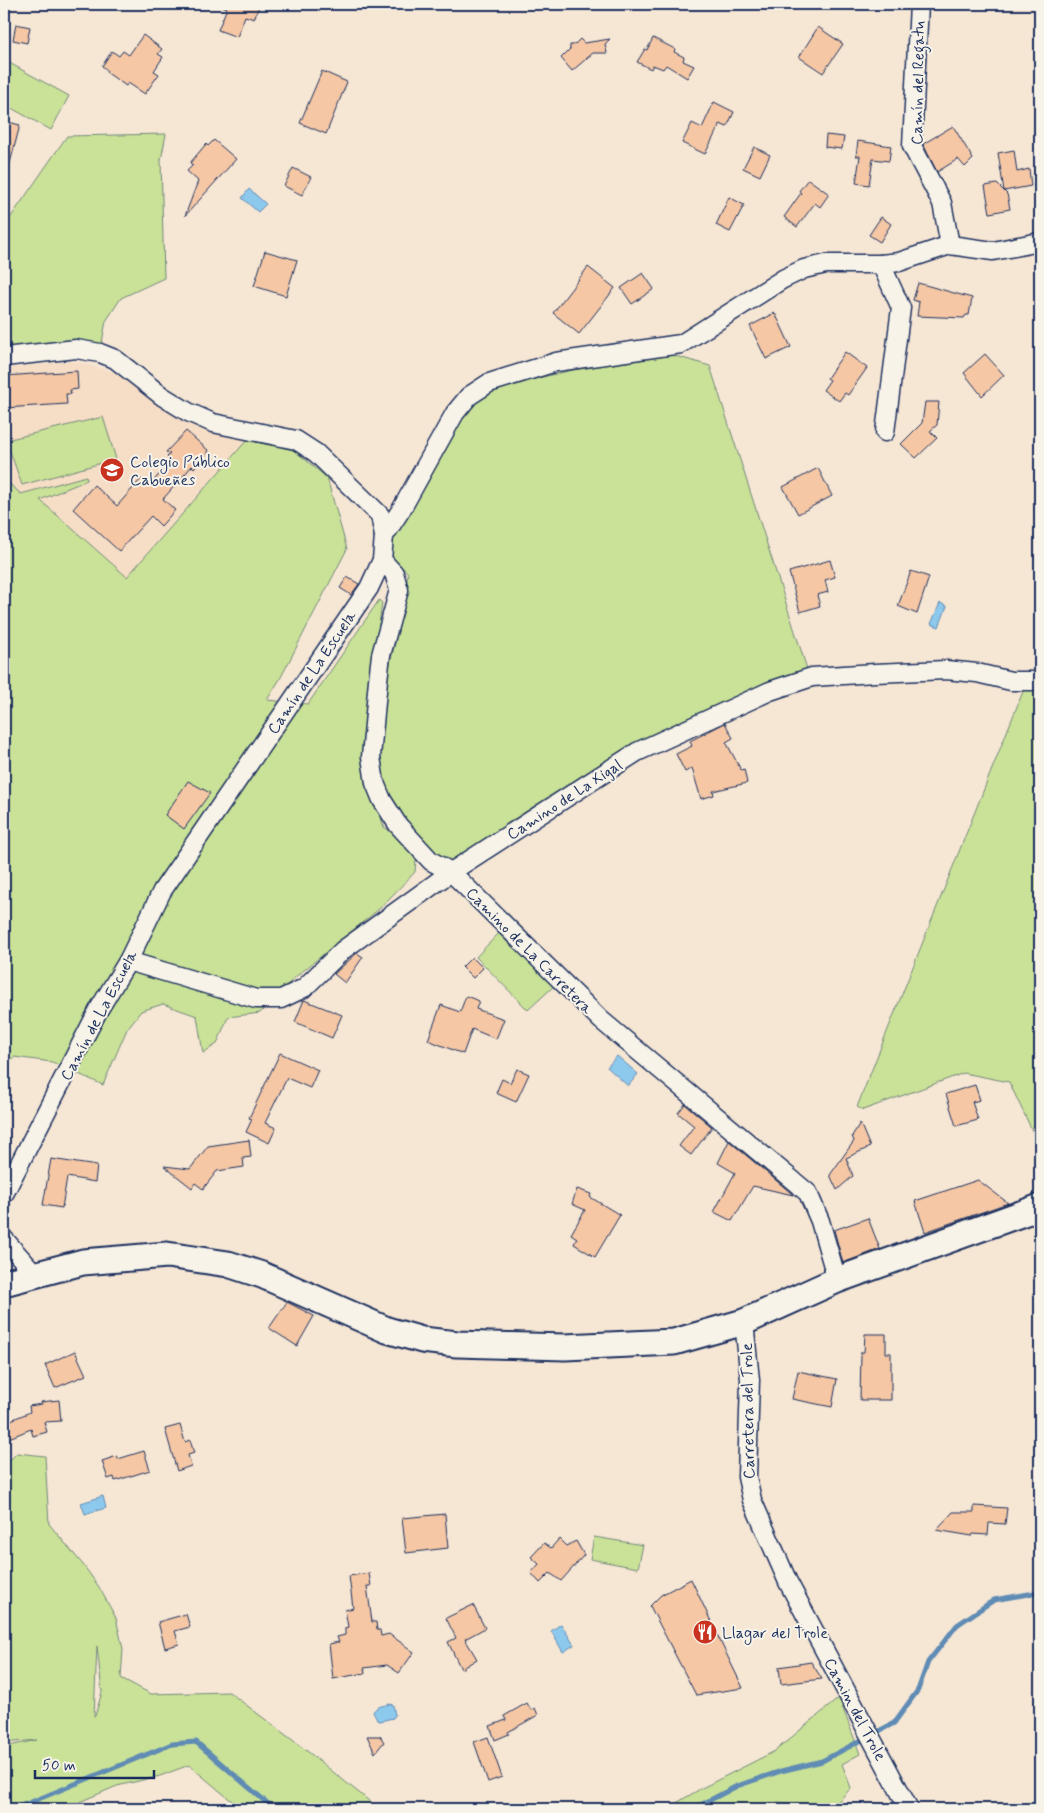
<svg xmlns="http://www.w3.org/2000/svg" width="1044" height="1813" font-family="Mynerve,sans-serif">
<style>
.built{fill:#f6ddc6}
.green{fill:#cae297;stroke:#72887a;fill-rule:evenodd}
.water{fill:#8dc9ed;stroke:#5f8bb4}
.lines{fill:none;stroke-linecap:round;stroke-linejoin:round}
.stream{stroke:#5f8bb4;stroke-width:5}
.building{fill:#f5c7a4;stroke:#1b2f5e}
.minor-casing{stroke:#1b2f5e;stroke-width:21}
.highway-casing{stroke:#1b2f5e;stroke-width:29}
.minor{stroke:#f7f3e8;stroke-width:18}
.highway{stroke:#f7f3e8;stroke-width:25}
.labels{text-anchor:middle;stroke-width:4;stroke-linejoin:round;paint-order:stroke}
.street-label{font-size:16px;fill:#1b2f5e;stroke:#f7f3e8}
.poi-label{font-size:16px;fill:#1b2f5e;stroke:#f7f3e8;text-anchor:start}
</style>
<rect width="100%" height="100%" fill="#f6e6d4"/>
<filter id="ink" filterUnits="userSpaceOnUse"><feTurbulence type="fractalNoise" baseFrequency=".02" numOctaves="2"/><feDisplacementMap in="SourceGraphic" scale="10" xChannelSelector="R" yChannelSelector="G"/><feConvolveMatrix kernelMatrix="1 2 1 2 8 2 1 2 1" color-interpolation-filters="sRGB"/></filter>
<g filter="url(#ink)">
<!-- built -->
<polygon class="built" points="72,361 113,372 182,419 210,432 247,440 127,577 4,516 4,369"/>
<!-- green -->
<g class="green">
<polygon points="4,60 69,96 51,130 4,104"/>
<polygon points="166,134 161,160 164,278 121,298 106,321 100,353 4,357 4,227 67,136"/>
<polygon points="672,355 710,366 807,669 650,737 454,861 433,857 397,812 379,781 382,696 399,627 408,573 390,556 390,543 467,409 499,387 573,370"/>
<polygon points="103,417 116,459 22,485 6,440"/>
<path d="M247,440L294,450L327,478L347,549L280,679L267,700L308,704L379,600L382,603L362,745L371,789L384,827L403,840L416,858L415,872L379,909L293,979L260,1013L228,1017L217,1044L203,1053L197,1016L163,1004L141,1011L127,1029L103,1085L52,1062L14,1057L4,1067V479L21,494L86,476L87,480L40,500L127,577ZM188,782L184,828L165,815Z"/>
<polygon points="1040,688 1040,1147 1009,1082 964,1073 863,1110 857,1107 1024,689"/>
<polygon points="499,933 554,986 528,1010 476,957"/>
<path d="M17,1453L45,1456L49,1524L84,1566L99,1587L116,1618L123,1649L121,1678L151,1694L229,1692L307,1751L379,1809H246L233,1802L189,1765L160,1776L117,1786L63,1809H4V1747L37,1740L4,1743V1509L7,1508L5,1465ZM97,1646L102,1692L95,1716H94Z"/>
<polygon points="594,1537 643,1545 638,1568 590,1559"/>
<polygon points="839,1698 860,1754 842,1764 851,1788 832,1808 810,1809 805,1804 778,1802 746,1809 666,1809 702,1788 775,1751"/>
</g>
<!-- water -->
<g class="water">
<polygon points="249,189 266,204 258,212 242,198"/>
<polygon points="940,603 947,606 939,627 931,624"/>
<polygon points="617,1056 638,1074 628,1086 607,1067"/>
<polygon points="103,1496 106,1508 85,1514 81,1503"/>
<polygon points="561,1624 574,1645 563,1652 551,1631"/>
<path d="M389,1704L393,1705L395,1715L393,1718L380,1721L377,1720L373,1712C376,1706 383,1706 389,1704Z"/>
</g>
<g class="lines">
<!-- stream -->
<g class="stream">
<polyline points="4,1807 24,1805 172,1744 196,1742 274,1809"/>
<polyline points="693,1809 737,1786 781,1771 822,1761 894,1723 918,1690 928,1662 957,1625 994,1600 1040,1592"/>
</g>
</g>
<!-- building -->
<g class="building">
<polygon points="217,4 260,4 254,19 245,16 237,37 218,30 227,8"/>
<polygon points="16,24 30,27 27,43 13,40"/>
<polygon points="818,27 843,44 823,73 799,57"/>
<polygon points="143,35 162,49 158,54 163,57 154,71 159,74 145,94 128,83 126,86 106,72 107,70 102,66 112,51 119,56 123,51 129,55"/>
<polygon points="653,38 675,49 674,52 684,57 683,61 694,66 687,78 666,65 663,69 653,65 651,69 637,62 645,49 647,50"/>
<polygon points="580,39 584,43 610,39 605,44 607,53 593,53 572,71 561,58 570,49 570,45 574,45"/>
<polygon points="322,71 347,82 326,134 300,123"/>
<polygon points="714,102 734,112 727,127 720,124 705,154 682,143 692,123 702,128"/>
<polygon points="4,121 20,125 8,171 4,170"/>
<polygon points="953,126 973,159 965,167 958,159 937,172 923,144"/>
<polygon points="826,135 844,137 842,149 825,147"/>
<polygon points="214,140 236,159 185,216 198,181 187,171 193,165 190,163 206,144 208,146"/>
<polygon points="858,141 891,146 889,161 873,159 869,185 856,183 860,156 856,156"/>
<polygon points="754,147 770,155 760,176 743,168"/>
<polygon points="1014,150 1017,172 1029,169 1031,186 1004,191 1007,194 1010,209 990,213 985,186 997,184 1004,191 998,153"/>
<polygon points="293,168 311,177 302,195 284,186"/>
<polygon points="808,179 829,194 820,207 815,203 797,227 784,217 801,193 799,191"/>
<polygon points="729,197 744,205 730,232 716,225"/>
<polygon points="881,217 891,224 880,242 869,235"/>
<polygon points="265,251 297,260 286,296 254,286"/>
<polygon points="588,267 615,288 579,334 553,313"/>
<polygon points="643,273 654,289 632,304 621,288"/>
<polygon points="918,283 972,298 969,315 966,315 964,318 917,316 919,302 913,300"/>
<polygon points="775,313 791,347 766,359 750,326"/>
<polygon points="845,352 867,368 848,395 845,393 839,401 823,390 830,380 827,378"/>
<polygon points="985,354 1004,375 982,396 964,373"/>
<polygon points="77,371 78,389 70,390 71,394 66,394 67,404 4,408 4,376"/>
<polygon points="925,402 939,402 937,425 930,431 937,438 916,458 901,444 922,423"/>
<polygon points="186,431 209,451 194,468 192,466 163,499 175,510 161,526 151,516 119,551 73,509 94,485 117,506 141,479 149,486 171,461 167,457 170,454 166,452"/>
<polygon points="818,468 832,496 798,514 783,487"/>
<polygon points="830,560 835,577 825,580 828,592 817,595 820,606 800,612 789,572"/>
<polygon points="911,571 929,577 917,614 898,606"/>
<polygon points="347,577 359,584 351,595 340,588"/>
<polygon points="725,723 733,738 726,742 741,770 744,769 747,783 713,791 714,795 701,799 692,768 685,772 676,754 692,746 690,741"/>
<polygon points="188,781 210,793 184,829 165,815"/>
<polygon points="357,953 363,957 345,983 334,974"/>
<polygon points="472,957 483,968 473,978 462,967"/>
<polygon points="466,996 479,1001 476,1009 504,1019 496,1039 472,1029 463,1054 428,1040 441,1005 460,1012"/>
<polygon points="304,1000 342,1015 332,1038 295,1022"/>
<polygon points="280,1053 318,1070 310,1088 287,1078 265,1123 276,1128 269,1143 246,1132 252,1119 249,1118"/>
<polygon points="517,1069 529,1074 516,1102 496,1093 502,1079 510,1083"/>
<polygon points="975,1085 980,1100 972,1102 978,1120 956,1126 946,1094"/>
<polygon points="685,1104 712,1127 691,1155 679,1146 694,1126 678,1113"/>
<polygon points="860,1123 870,1147 846,1158 853,1176 837,1190 830,1175 854,1141 852,1136"/>
<polygon points="249,1140 251,1157 243,1158 244,1167 217,1171 203,1189 195,1183 192,1188 164,1166 190,1169 208,1146"/>
<polygon points="729,1141 784,1187 793,1195 753,1186 732,1221 714,1212 735,1173 718,1163"/>
<polygon points="51,1159 97,1166 95,1182 67,1177 62,1208 43,1205"/>
<polygon points="978,1180 1008,1203 925,1232 915,1201"/>
<polygon points="577,1189 591,1194 590,1197 620,1215 595,1257 574,1244 577,1238 571,1234 585,1210 572,1204"/>
<polygon points="868,1218 880,1249 843,1263 834,1230"/>
<polygon points="287,1302 314,1316 297,1346 269,1328"/>
<polygon points="865,1334 886,1334 886,1353 891,1353 891,1400 860,1400 861,1352 864,1352"/>
<polygon points="75,1351 86,1375 55,1388 45,1365"/>
<polygon points="798,1371 837,1379 832,1407 792,1399"/>
<polygon points="59,1400 61,1421 44,1422 47,1432 33,1436 31,1429 4,1440 4,1423 30,1412 29,1406 42,1404 41,1402"/>
<polygon points="180,1425 185,1442 190,1440 194,1453 188,1455 191,1466 177,1471 165,1429"/>
<polygon points="144,1451 150,1470 115,1481 114,1477 108,1479 102,1461 117,1456 118,1459"/>
<polygon points="974,1506 1007,1508 1005,1524 989,1523 988,1535 973,1534 972,1536 936,1530 953,1512 974,1512"/>
<polygon points="445,1514 448,1548 406,1553 402,1518"/>
<polygon points="559,1539 566,1546 576,1541 584,1555 561,1581 550,1573 540,1583 531,1573 539,1564 531,1557 544,1543 551,1548"/>
<polygon points="369,1573 371,1586 367,1586 372,1622 376,1622 377,1630 380,1630 381,1636 389,1634 414,1652 399,1673 387,1665 364,1668 365,1673 333,1679 329,1644 339,1642 337,1637 345,1635 345,1628 348,1627 345,1610 353,1608 349,1576"/>
<polygon points="691,1579 723,1647 743,1688 696,1695 650,1606 661,1595"/>
<polygon points="473,1605 485,1628 465,1639 477,1659 461,1669 448,1642 456,1638 446,1618"/>
<polygon points="186,1614 190,1627 175,1631 179,1644 165,1648 158,1622"/>
<polygon points="811,1662 822,1679 781,1684 779,1667"/>
<polygon points="527,1703 531,1710 535,1708 538,1715 508,1732 509,1734 495,1740 490,1726 506,1720 504,1716"/>
<polygon points="367,1736 380,1736 384,1742 375,1753"/>
<polygon points="488,1737 502,1777 488,1782 474,1742"/>
</g>
<g class="lines">
<defs>
<g id="minor">
<polyline points="919,4 912,146 942,203 950,245"/>
<polyline points="881,264 901,308 885,432"/>
<polyline points="4,357 76,349 100,353 115,359 162,396 188,412 213,423 296,440 316,453 380,515 384,536 382,560 369,588 162,891 128,961 99,1009 4,1194"/>
<polyline points="384,536 401,510 455,413 469,396 489,383 556,362 681,344 783,279 804,269 826,264 881,264 899,262 950,245 993,251 1040,242"/>
<polyline points="382,560 394,573 399,590 381,655 378,680 371,757 375,783 382,800 398,825 431,861 451,872 601,1020 808,1193 820,1221 837,1280"/>
<polyline points="128,961 256,999 281,999 304,988 343,950 451,872 637,752 770,691 812,677 875,673 946,670 977,673 1011,681 1040,681"/>
<polyline points="4,1239 35,1274"/>
<polyline points="744,1322 750,1380 747,1477 752,1500 788,1582 909,1809"/>
</g>
<polyline id="highway" points="4,1283 83,1262 167,1255 228,1264 262,1275 387,1330 422,1340 457,1344 565,1347 674,1342 744,1322 837,1280 1040,1207"/>
</defs>
<!-- minor casing -->
<use href="#minor" class="minor-casing"/>
<!-- highway casing -->
<use href="#highway" class="highway-casing"/>
<!-- minor -->
<use href="#minor" class="minor"/>
<!-- highway -->
<use href="#highway" class="highway"/>
</g>
</g>
<!-- icons -->
<defs>
<symbol id="school-disc" viewBox="-11 -11 22 22"><circle r="9.5" fill="#c8321e" stroke="#f7f3e8"/><path d="M0-5L7-2L0 1L-7-2ZM-4 1L0 2.5L4 1V4Q0 6-4 4Z" fill="#fff"/></symbol>
<symbol id="restaurant-disc" viewBox="-11 -11 22 22"><circle r="9.5" fill="#c8321e" stroke="#f7f3e8"/><path d="M-5-6h1v4h1v-4h1v4h1v-4h1v5L-1.5 .5V6h-2V.5L-5-1ZM5-6V6H3V1.5H1.5Q1.5-4 5-6Z" fill="#fff"/></symbol>
</defs>
<g fill-rule="evenodd">
<use href="#school-disc" x="98" y="456" width="28" height="28"/>
<use href="#restaurant-disc" x="691" y="1618" width="28" height="28"/>
</g>
<g class="labels">
<!-- street labels -->
<g class="street-label">
<text transform="translate(917 83) rotate(-89)" y="6">Camín del Regatu</text>
<text transform="translate(311 672) rotate(-56)" y="6">Camín de La Escuela</text>
<text transform="translate(564 799) rotate(-33)" y="6">Camino de La Xigal</text>
<text transform="translate(530 950) rotate(45)" y="6">Camino de La Carretera</text>
<text transform="translate(98 1015) rotate(-62)" y="6">Camín de La Escuela</text>
<text transform="translate(747 1411) rotate(-91)" y="6">Carretera del Trole</text>
<text transform="translate(856 1709) rotate(62)" y="6">Camin del Trole</text>
</g>
<!-- poi labels -->
<g class="poi-label">
<text x="130" y="467">Colegio Público<tspan x="130" dy="18">Cabueñes</tspan></text>
<text x="722" y="1638">Llagar del Trole</text>
</g>
</g>
<!-- margin -->
<rect width="1044" height="1813" fill="none" stroke="#f7f3e8" stroke-width="20"/>
<rect x="10" y="10" width="1024" height="1793" fill="none" stroke="#1b2f5e" stroke-width="2" filter="url(#ink)"/>
<!-- scale -->
<path d="M35 1770v8h119v-8" fill="none" stroke="#1b2f5e" stroke-width="2.5"/>
<text x="42" y="1770" font-size="15" fill="#1b2f5e" stroke="#f7f3e8" stroke-width="4" paint-order="stroke">50 m</text>
</svg>
